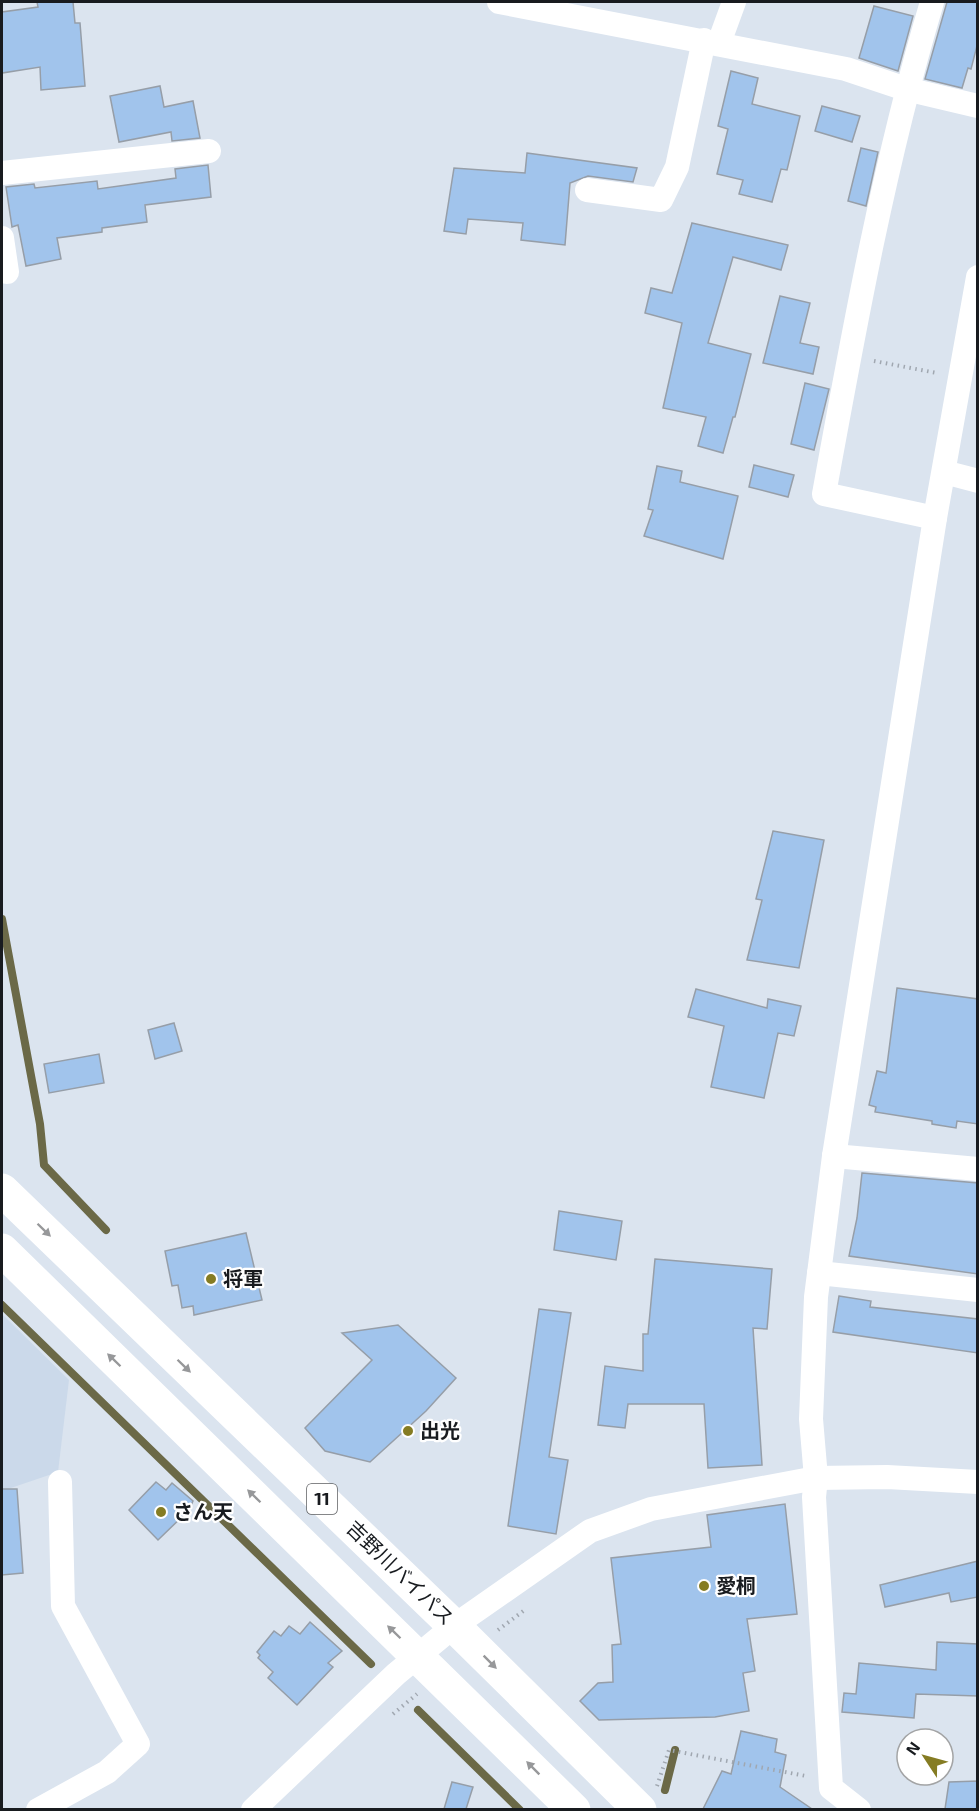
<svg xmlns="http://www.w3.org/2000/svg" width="979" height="1811" font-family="'Exo 2','Noto Sans JP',sans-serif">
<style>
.built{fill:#cbd9ea}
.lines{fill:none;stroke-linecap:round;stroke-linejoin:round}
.stream{stroke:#6b6947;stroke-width:8}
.building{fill:#a1c4ec;stroke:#969ea8;stroke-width:1.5}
.path{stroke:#a0a7b0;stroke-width:4;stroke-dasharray:1.5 4.5;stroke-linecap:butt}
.minor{stroke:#fff;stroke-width:24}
.highway{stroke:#fff;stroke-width:33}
.oneway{fill:#97989a}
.poi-dot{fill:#857c23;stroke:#fff;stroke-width:2}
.labels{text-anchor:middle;stroke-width:4.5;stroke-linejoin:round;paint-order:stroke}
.shield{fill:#fff;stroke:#5d5f62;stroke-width:1.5}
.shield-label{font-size:18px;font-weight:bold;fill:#181b1f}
.poi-label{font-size:20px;font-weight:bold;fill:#181b1f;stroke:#fff;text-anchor:start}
.street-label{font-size:20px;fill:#181b1f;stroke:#fff}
</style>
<rect width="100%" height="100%" fill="#dbe4ef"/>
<!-- built -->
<polygon class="built" points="2,1314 69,1380 58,1472 2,1491"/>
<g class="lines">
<!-- stream -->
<g class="stream">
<polyline points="2,919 40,1124 44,1165 106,1230"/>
<polyline points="2,1305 371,1664"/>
<polyline points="418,1710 520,1810"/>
<polyline points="665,1790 675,1750"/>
</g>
</g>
<!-- building -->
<g class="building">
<polygon points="37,2 73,2 75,23 80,23 85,86 41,90 40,67 2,73 2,12 38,7"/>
<polygon points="947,2 978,2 978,42 971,69 968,68 962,88 925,79"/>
<polygon points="874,6 913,16 898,71 859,58"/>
<polygon points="731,71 758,78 752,104 800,116 787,170 781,169 772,202 739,194 743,180 717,174 728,129 718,126"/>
<polygon points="160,86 164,107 193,101 200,138 172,141 171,132 119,142 110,96"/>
<polygon points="822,106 860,116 852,142 815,131"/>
<polygon points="861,148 878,152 866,206 848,201"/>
<polygon points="527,153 637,168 633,182 588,176 570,183 565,245 521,240 523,223 468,219 466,234 444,231 454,168 525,173"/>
<polygon points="208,165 211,197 145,205 147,222 102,228 102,232 57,238 61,259 26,266 18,225 12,227 6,187 34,184 35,188 97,181 98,189 176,178 175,169"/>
<polygon points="692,223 788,245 781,270 733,257 708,343 751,354 735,417 733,417 723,453 698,446 706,417 663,408 682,323 645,313 651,288 672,293"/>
<polygon points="780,296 810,303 800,343 819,347 813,374 763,363"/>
<polygon points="805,383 829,389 814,450 791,444"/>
<polygon points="754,465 794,475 788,497 749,487"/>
<polygon points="657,466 682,471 680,482 738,496 723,559 644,536 653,510 648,509"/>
<polygon points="773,831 824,840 799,968 747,960 762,900 756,899"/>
<polygon points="897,988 978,999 978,1124 957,1121 956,1128 932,1124 932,1121 875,1112 876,1107 869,1105 877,1071 886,1073"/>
<polygon points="696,989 767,1008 768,999 801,1006 794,1036 778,1033 764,1098 711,1087 724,1026 688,1017"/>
<polygon points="174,1023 182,1051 155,1059 148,1030"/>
<polygon points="99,1054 104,1083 49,1093 44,1064"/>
<polygon points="862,1173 978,1183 978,1274 849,1256 857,1218"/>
<polygon points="559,1211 622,1221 616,1260 554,1250"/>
<polygon points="246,1233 262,1300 194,1315 193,1306 182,1308 178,1285 172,1286 165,1251"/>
<polygon points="655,1259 772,1269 767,1329 753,1328 762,1465 708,1468 704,1404 628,1404 625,1428 598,1425 605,1366 643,1371 643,1334 648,1334"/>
<polygon points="839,1296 871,1301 870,1307 978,1319 978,1353 833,1332"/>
<polygon points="539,1309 571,1313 549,1457 568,1460 556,1534 508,1526"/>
<polygon points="398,1325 456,1378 426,1411 370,1462 325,1451 305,1428 372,1360 342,1333"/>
<polygon points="156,1482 166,1490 172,1483 193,1501 189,1510 158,1540 129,1510"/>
<polygon points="2,1489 17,1489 23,1573 2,1575"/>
<polygon points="785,1504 797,1614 747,1619 755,1671 743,1673 749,1711 715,1717 599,1720 580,1701 598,1683 613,1682 612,1645 621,1644 611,1558 711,1547 707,1515"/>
<polygon points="978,1561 978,1597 951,1602 949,1593 885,1607 880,1585"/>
<polygon points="310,1622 342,1651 328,1663 333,1667 297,1705 268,1678 273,1672 258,1658 260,1655 257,1652 274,1631 281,1636 289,1626 300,1634"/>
<polygon points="937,1642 978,1644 978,1696 916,1694 914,1718 842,1712 844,1693 856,1694 859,1663 936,1670"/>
<polygon points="741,1731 777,1739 775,1752 786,1755 780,1787 812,1809 703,1809 722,1771 731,1774"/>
<polygon points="978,1781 978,1809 945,1809 949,1782"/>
<polygon points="452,1782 473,1787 466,1809 444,1809"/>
</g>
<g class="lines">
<!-- path -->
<g class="path">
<polyline points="874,361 937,373"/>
<polyline points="498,1630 526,1609"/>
<polyline points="393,1714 417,1694"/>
<polyline points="657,1786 669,1750 806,1776"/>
</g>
<!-- minor -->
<g class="minor">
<polyline points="499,2 846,69 906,89 978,106"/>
<path d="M932,2C884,163 854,329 824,494L935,518"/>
<polyline points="719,43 734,2"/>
<polyline points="2,173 209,151"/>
<polyline points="587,190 661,200 677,167 704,40"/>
<polyline points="2,238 7,272"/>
<polyline points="944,472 978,481"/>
<polyline points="834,1156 978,1169"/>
<polyline points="819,1273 978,1290"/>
<polyline points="38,1810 107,1772 138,1744 63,1606 60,1482"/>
<polyline points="253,1810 396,1674 454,1626 590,1531 651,1509 816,1478 887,1477 978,1482"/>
<polyline points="859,1810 831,1788 814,1497 816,1478 811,1419 816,1297 834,1156 935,518 978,277"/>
</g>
<!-- highway -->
<g class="highway">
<polyline points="2,1190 454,1626 640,1810"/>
<polyline points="2,1250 574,1810"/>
</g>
</g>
<!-- one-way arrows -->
<defs><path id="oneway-solid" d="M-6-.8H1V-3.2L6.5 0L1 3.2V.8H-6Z" transform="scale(1.5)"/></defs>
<g class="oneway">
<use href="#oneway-solid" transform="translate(44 1230) rotate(44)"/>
<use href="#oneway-solid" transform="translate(114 1360) rotate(-136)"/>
<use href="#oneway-solid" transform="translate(184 1366) rotate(44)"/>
<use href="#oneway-solid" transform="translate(254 1496) rotate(-136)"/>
<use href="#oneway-solid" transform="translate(394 1632) rotate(-136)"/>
<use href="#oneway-solid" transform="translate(490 1662) rotate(45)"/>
<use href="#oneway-solid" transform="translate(533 1768) rotate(-135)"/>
</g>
<!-- markers -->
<g class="poi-dot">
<circle cx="211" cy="1279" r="6"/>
<circle cx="408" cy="1431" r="6"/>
<circle cx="161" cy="1512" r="6"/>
<circle cx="704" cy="1586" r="6"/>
</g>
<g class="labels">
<!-- shield labels -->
<rect class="shield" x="307" y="1484" width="30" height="30" rx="4.5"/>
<g class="shield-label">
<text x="322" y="1505">11</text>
</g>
<!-- poi labels -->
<g class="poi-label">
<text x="223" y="1286">将軍</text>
<text x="420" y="1438">出光</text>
<text x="173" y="1519">さん天</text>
<text x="716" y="1593">愛桐</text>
</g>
<!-- street labels -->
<g class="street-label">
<text transform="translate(400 1573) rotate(44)" y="7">吉野川バイパス</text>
</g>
</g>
<!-- border -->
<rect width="979" height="1811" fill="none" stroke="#181b1f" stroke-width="6"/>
<!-- north arrow -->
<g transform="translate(925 1757) rotate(306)"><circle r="28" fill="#ffffff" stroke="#a3a4a5" stroke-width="1.5"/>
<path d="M0-4.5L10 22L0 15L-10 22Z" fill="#857c23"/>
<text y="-9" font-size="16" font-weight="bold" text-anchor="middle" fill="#181b1f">N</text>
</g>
</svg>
